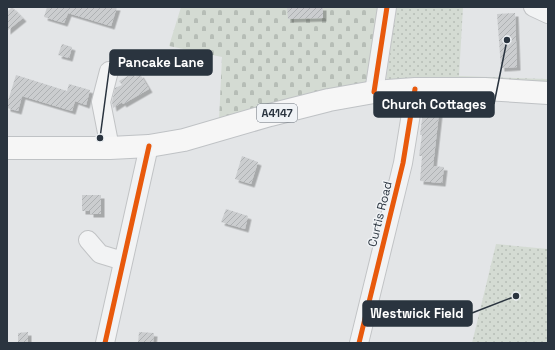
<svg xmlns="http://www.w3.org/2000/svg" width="555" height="350" font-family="'Space Grotesk',sans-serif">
<defs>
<pattern id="cemetery-stones" width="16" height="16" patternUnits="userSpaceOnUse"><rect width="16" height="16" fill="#d4dbd3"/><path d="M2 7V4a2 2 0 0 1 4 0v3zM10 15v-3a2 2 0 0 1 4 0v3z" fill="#b6bdb6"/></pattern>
<pattern id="park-dots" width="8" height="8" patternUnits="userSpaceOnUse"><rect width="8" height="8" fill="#d4dbd3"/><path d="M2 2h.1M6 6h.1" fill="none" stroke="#b6bdb6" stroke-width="1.8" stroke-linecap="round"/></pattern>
<pattern id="building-hatch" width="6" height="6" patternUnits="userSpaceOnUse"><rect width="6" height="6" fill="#cbcdcf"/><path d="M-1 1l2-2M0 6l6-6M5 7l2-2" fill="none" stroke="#aeb1b3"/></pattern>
<filter id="shadow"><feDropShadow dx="3.5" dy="3.5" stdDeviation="0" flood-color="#0004"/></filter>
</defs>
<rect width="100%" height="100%" fill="#e3e5e7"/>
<path fill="url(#cemetery-stones)" d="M181 7H384L372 86 219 120 222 57 169 46Z"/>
<path fill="url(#park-dots)" d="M396 7H463L459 76 547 79 548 61V84L386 81Z
M496 244 548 249V343H472Z"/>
<path fill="url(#building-hatch)" filter="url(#shadow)" d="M12 7 23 18 7 31V12Z
M47 7H117L111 26 68 13 64 23 44 17Z
M287 7H323V18L288 19Z
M515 13 517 67 501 68 497 14Z
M62 44 72 47 69 58 58 55Z
M133 73 135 77 140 74 149 89 123 104 122 102 113 108 112 102 115 88 122 85 119 81Z
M16 75 67 91 69 84 90 90 86 105 75 101 72 111 22 96 18 111 7 108V104Z
M423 111 439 113 433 166 444 167 442 183 420 181 422 156H419L422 135H420Z
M242 156 258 162 251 184 235 179Z
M82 195H101V214H90V211H82Z
M226 209 248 216 245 229 221 222Z
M28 332V343H18V333Z
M139 332 154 333 153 343H138Z"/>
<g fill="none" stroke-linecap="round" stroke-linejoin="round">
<defs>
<path id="minor" d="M533 7 548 14
M109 71 101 102 110 148
M374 92 387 7
M88 240 100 254 123 261
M105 343 149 146
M359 343 403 163 415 89"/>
<path id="major" d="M7 148H110L149 146 184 140 270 115 329 100 374 92 415 89H485L548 93"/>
</defs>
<use href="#minor" stroke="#c1c3c5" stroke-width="20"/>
<use href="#major" stroke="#bfc2c5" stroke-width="24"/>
<use href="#minor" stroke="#f2f3f4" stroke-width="18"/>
<use href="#major" stroke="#f6f6f6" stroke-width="22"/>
<defs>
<path id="cycleway" d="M374 92 387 7
M105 343 149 146
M359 343 403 163 415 89"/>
</defs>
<use href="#cycleway" stroke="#f0f3f6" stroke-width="8"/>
<use href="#cycleway" stroke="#e8590c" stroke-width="5"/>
</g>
<g text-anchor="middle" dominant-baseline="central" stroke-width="3" stroke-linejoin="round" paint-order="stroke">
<rect fill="#f0f3f6" stroke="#656d76" stroke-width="1" x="257" y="104" width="40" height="18" rx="3"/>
<g font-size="11" font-weight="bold" fill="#2a343f">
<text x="277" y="113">A4147</text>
</g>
<g font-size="12" fill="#2a343f" stroke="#f0f3f6">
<text transform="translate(380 214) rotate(-76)">Curtis Road</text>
</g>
</g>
<path fill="none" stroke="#2a343f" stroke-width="1.5" d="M100 138L110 63M507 40L494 104M516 296L472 313"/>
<g fill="#2a343f" stroke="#f0f3f6" stroke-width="1.5">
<circle cx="100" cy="138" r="4"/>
<circle cx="507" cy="40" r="4"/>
<circle cx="516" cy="296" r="4"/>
</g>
<g fill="#2a343f" stroke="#2a343f" stroke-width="1.5">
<rect x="110" y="50" width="102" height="25" rx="4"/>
<rect x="374" y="92" width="120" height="25" rx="4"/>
<rect x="363" y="301" width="109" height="25" rx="4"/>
</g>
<g font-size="13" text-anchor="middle" font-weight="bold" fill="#fff">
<text x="161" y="67">Pancake Lane</text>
<text x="434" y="109">Church Cottages</text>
<text x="417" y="318">Westwick Field</text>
</g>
<rect width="555" height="350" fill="none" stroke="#2a343f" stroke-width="16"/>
</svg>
